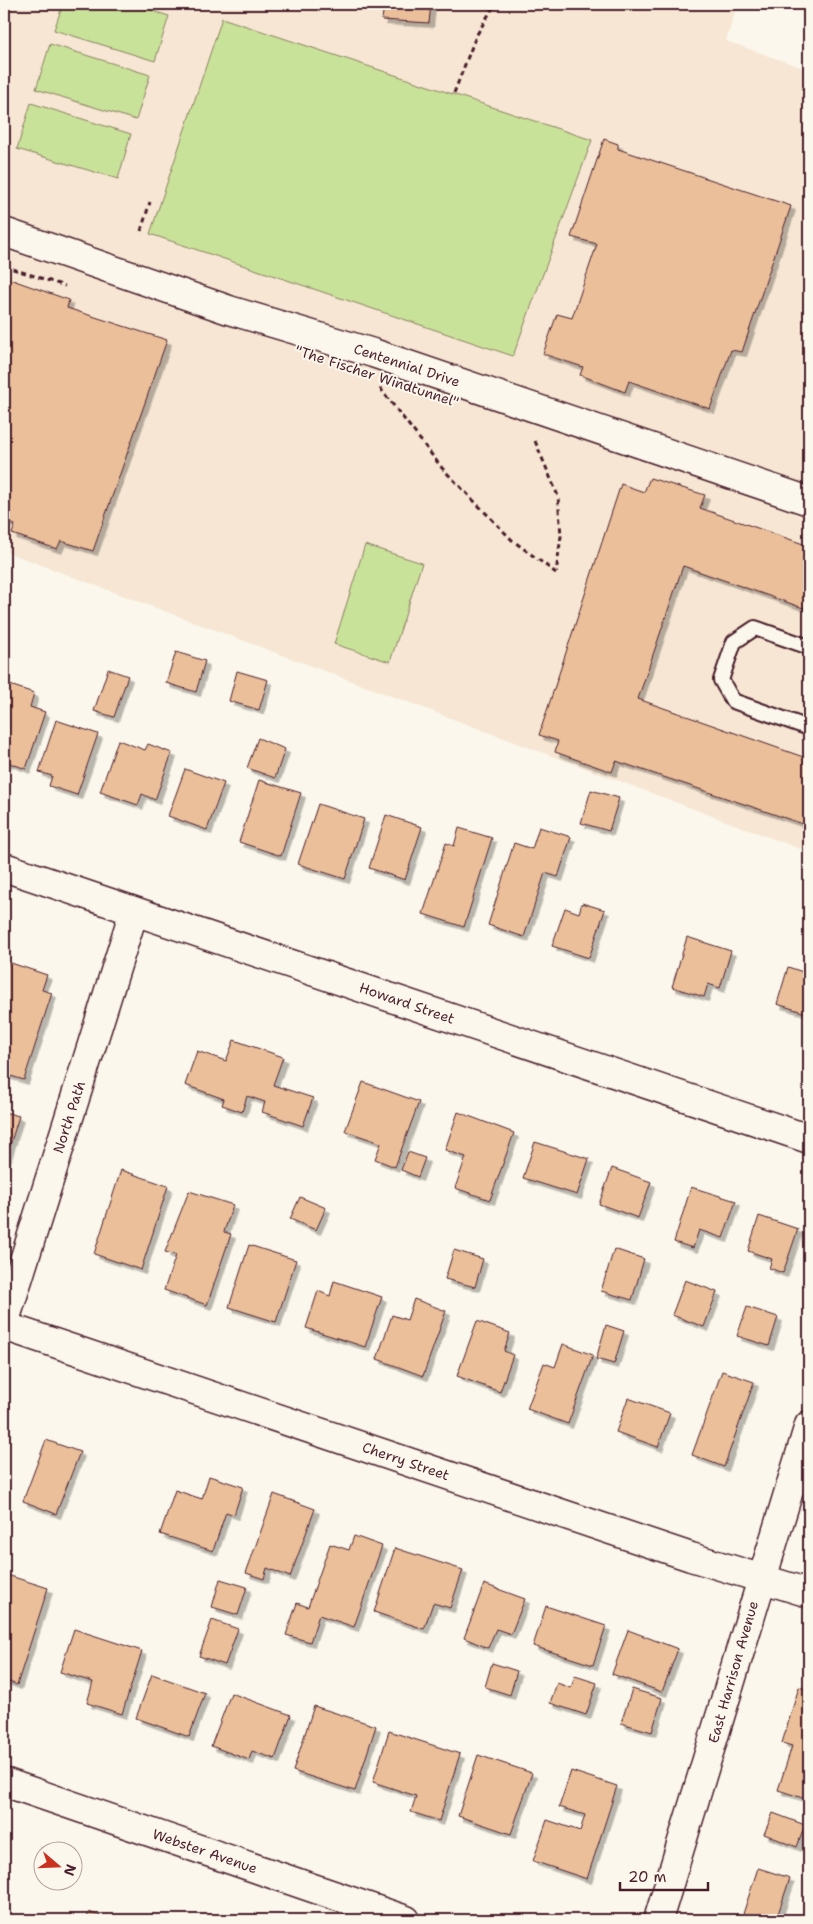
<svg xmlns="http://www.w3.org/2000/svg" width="813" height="1924" font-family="'Shantell Sans',sans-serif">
<defs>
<filter id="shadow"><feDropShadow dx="4.5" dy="4.5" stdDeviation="0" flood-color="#0004"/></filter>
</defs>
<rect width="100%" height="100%" fill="#fbf7ec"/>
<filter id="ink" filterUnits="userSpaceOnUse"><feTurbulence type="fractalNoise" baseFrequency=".02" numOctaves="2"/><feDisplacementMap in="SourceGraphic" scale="10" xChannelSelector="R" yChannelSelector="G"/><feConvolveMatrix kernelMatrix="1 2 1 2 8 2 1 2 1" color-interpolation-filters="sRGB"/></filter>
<g filter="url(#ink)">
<path fill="#f6e6d3" d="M4 4H737L726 41 809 70V852L4 551Z"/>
<path fill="#c9e299" stroke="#8a8062" d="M63 4H130L169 16 155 61 54 30Z
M222 18 592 140 513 356 150 234Z
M50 44 150 75 136 120 36 89Z
M31 103 131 134 118 179 17 149Z
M365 545 422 563 390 662 334 644Z"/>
<path fill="#eabf9a" stroke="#4a1f2b" filter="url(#shadow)" d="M384 4H431L429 23 382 20Z
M604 139 618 144V149L791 206 742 352 731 350 710 409 629 381 625 392 580 375 583 367 543 354 557 314 572 318 597 244 571 237Z
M4 277 69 300 67 308 167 340 93 551 61 541 57 549 12 534 15 525 4 521Z
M650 478 705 495 700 508 809 546V610L683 566 638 699 809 759V826L616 761 612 772 555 752 558 741 539 735 621 484 644 492Z
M176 652 205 661 196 692 166 683Z
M108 669 128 676 114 717 94 711Z
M237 671 268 680 259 710 229 701Z
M4 683 34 693 30 707 45 712 26 769 4 761Z
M56 720 98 734 77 795 49 786 52 776 39 772Z
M258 738 285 749 275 778 247 768Z
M118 740 145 750 148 744 172 753 155 800 142 794 138 805 100 792Z
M185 769 224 783 207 830 168 816Z
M259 780 301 793 281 856 239 842Z
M591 790 619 798 609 831 581 823Z
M318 804 364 819 345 879 298 864Z
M386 815 422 827 405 880 369 868Z
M539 827 571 837 558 877 545 873 524 937 488 925 514 843 532 849Z
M459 828 492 838 464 927 423 914 446 843 454 846Z
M582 903 605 910 589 958 552 946 565 908 579 913Z
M687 937 731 951 720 988 708 984 704 997 672 987Z
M8 962 47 975 42 990 52 993 24 1080 4 1074V975Z
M788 967 809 974V1014L777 1004Z
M234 1040 283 1057 273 1085 313 1098 303 1126 262 1112 265 1102 247 1096 242 1112 222 1105 224 1099 185 1085 197 1051 226 1061Z
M363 1082 419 1102 395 1167 375 1159 381 1143 345 1131Z
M4 1112 19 1116 4 1165Z
M458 1112 514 1133 490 1200 455 1188 466 1157 445 1150Z
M535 1142 589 1159 577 1195 523 1178Z
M408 1152 425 1158 418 1177 401 1170Z
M612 1168 651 1182 638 1218 599 1204Z
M121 1170 168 1186 141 1270 94 1254Z
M691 1187 736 1201 723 1238 699 1230 693 1248 674 1242Z
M189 1191 233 1205 224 1232 231 1234 207 1305 164 1290 176 1255 165 1252Z
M300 1197 326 1208 316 1230 290 1219Z
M759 1216 798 1229 783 1273 769 1268 772 1259 748 1251Z
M249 1245 296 1260 276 1322 229 1307Z
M614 1249 644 1259 632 1300 601 1291Z
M454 1250 483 1259 475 1287 445 1279Z
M685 1280 717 1292 704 1327 672 1315Z
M334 1281 382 1297 365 1347 306 1328 318 1291 330 1296Z
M414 1299 446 1311 423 1376 377 1359 392 1315 407 1320Z
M747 1307 778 1317 769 1346 737 1336Z
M477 1321 510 1333 504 1351 513 1355 500 1392 457 1376Z
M606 1325 624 1331 614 1364 596 1359Z
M563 1344 593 1355 568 1424 527 1409 544 1363 555 1367Z
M722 1371 754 1382 724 1467 692 1455Z
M628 1398 670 1413 658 1447 616 1432Z
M46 1440 80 1452 56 1514 23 1501Z
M209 1476 243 1487 234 1515 226 1512 213 1551 160 1534 175 1490 202 1499Z
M274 1494 315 1509 290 1577 267 1568 264 1579 246 1573Z
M354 1536 382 1546 354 1627 319 1615 310 1642 286 1635 297 1603 308 1607 330 1544 349 1550Z
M395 1548 463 1570 450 1608 433 1603 424 1629 374 1612Z
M4 1574 48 1588 17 1685 4 1680Z
M220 1579 247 1587 238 1615 212 1607Z
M484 1584 525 1599 511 1634 496 1629 488 1648 464 1638Z
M546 1606 606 1626 593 1665 533 1646Z
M212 1620 238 1629 225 1665 199 1656Z
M74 1629 142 1651 122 1714 87 1703 93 1682 60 1672Z
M628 1630 678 1649 662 1692 612 1674Z
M492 1663 517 1671 510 1695 485 1687Z
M152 1674 205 1693 189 1737 136 1718Z
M575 1676 597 1683 586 1715 550 1703 557 1683 571 1688Z
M799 1687 809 1690V1788L806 1799 778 1790 792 1746 782 1743Z
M632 1689 662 1698 652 1732 621 1723Z
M231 1693 291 1715 275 1759 252 1751 249 1760 211 1746Z
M314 1706 376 1726 355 1791 293 1771Z
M389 1731 460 1754 439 1821 411 1812 416 1796 373 1782Z
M478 1755 532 1773 511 1834 458 1816Z
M571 1771 617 1786 587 1879 533 1861 547 1820 580 1831 585 1815 559 1807Z
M773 1813 805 1825 797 1847 764 1834Z
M758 1868 790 1878 776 1920H741Z
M89 1912 110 1920H86Z"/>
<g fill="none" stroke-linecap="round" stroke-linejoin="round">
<defs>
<path id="service" d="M809 647 755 628 734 642 721 680 733 701 809 728"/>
<path id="minor" d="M4 232 229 310 373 353 809 501
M4 867 809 1139
M4 1324 134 911
M4 1326 691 1557 809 1593
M4 1782 406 1920
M658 1920 809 1425"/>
</defs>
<use href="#service" stroke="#4a1f2b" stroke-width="18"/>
<use href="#minor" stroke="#4a1f2b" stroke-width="31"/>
<path stroke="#4a1f2b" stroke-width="3" stroke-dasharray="5 4" stroke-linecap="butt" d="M454 93 476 36 495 4
M141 231 150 202
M4 266 65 286
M380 388 442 468 512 540 556 573
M535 441 558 496 561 536 556 573"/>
<use href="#service" stroke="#fbf7ec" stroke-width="14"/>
<use href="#minor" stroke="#fbf7ec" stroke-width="28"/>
</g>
</g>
<g text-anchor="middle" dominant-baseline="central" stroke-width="4" stroke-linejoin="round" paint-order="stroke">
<g font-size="14" fill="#4a1f2b" stroke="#fbf7ec">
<text transform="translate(407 365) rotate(18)">Centennial Drive</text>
<text transform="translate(377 376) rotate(18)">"The Fischer Windtunnel"</text>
<text transform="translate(407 1003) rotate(19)">Howard Street</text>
<text transform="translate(69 1117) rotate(-72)">North Path</text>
<text transform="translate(406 1461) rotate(19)">Cherry Street</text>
<text transform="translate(733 1672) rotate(-74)">East Harrison Avenue</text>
<text transform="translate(205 1851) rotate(19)">Webster Avenue</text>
</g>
</g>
<rect width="813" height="1924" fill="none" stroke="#fbf7ec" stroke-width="20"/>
<rect x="10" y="10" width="793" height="1904" fill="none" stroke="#4a1f2b" stroke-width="2" filter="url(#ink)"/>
<g transform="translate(58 1866) rotate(109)"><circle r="24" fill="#fbf7ec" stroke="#b4a19f"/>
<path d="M0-4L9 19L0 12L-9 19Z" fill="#c8321e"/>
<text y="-8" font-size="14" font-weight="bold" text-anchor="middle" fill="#4a1f2b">N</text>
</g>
<path d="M620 1882v8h88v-8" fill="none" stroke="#4a1f2b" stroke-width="2.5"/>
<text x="628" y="1882" font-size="15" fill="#4a1f2b" stroke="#fbf7ec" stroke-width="4" paint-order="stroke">20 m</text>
</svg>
